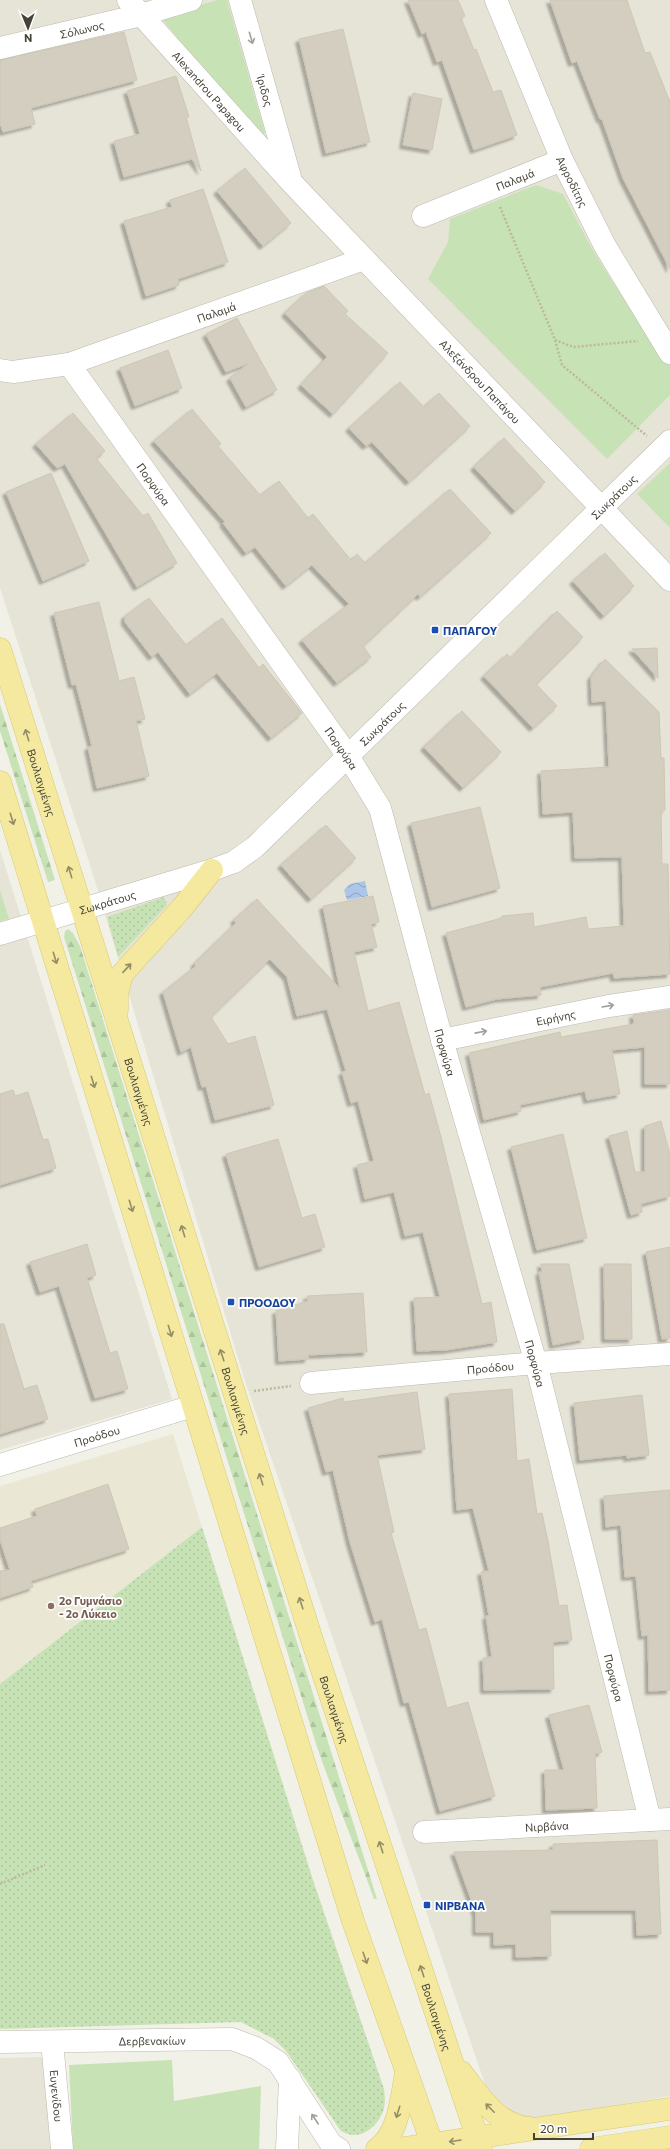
<svg xmlns="http://www.w3.org/2000/svg" width="670" height="2149" font-family="Commissioner,sans-serif">
<defs>
<pattern id="grass-dots" width="8" height="8" patternUnits="userSpaceOnUse"><rect width="8" height="8" fill="#c7e3b5"/><path d="M2 2h.1M6 6h.1" fill="none" stroke="#acc49c" stroke-width="1.8" stroke-linecap="round"/></pattern>
<pattern id="forest-firs" width="22" height="20" patternUnits="userSpaceOnUse"><rect width="22" height="20" fill="#c7e3b5"/><path d="M5 1l3.5 6h-7zM16 11l3.5 6h-7z" fill="#acc49c"/></pattern>
<pattern id="water-waves" width="16" height="10" patternUnits="userSpaceOnUse"><rect width="16" height="10" fill="#abc6e9"/><path d="M0 5q4-4 8 0t8 0" fill="none" stroke="#8da2be"/></pattern>
<filter id="shadow"><feDropShadow dx="-3.5" dy="3.5" stdDeviation="1" flood-color="#0004"/></filter>
</defs>
<rect width="100%" height="100%" fill="#f2f1e8"/>
<path fill="#e6e3d7" d="M0 0H670V2096L538 2119 510 2114 487 2090 244 1378 91 868 0 588Z
M0 850 172 1399 0 1450Z
M46 2057 56 2149H0V2058Z"/>
<path fill="#eae7d4" d="M173 1434 202 1527 0 1684V1486Z"/>
<path fill="url(#grass-dots)" d="M164 897 167 905 118 957 107 917Z
M202 1527 313 1880 384 2089C385 2097 386 2106 382 2114 374 2131 357 2141 341 2131L286 2051 274 2039 241 2022 0 2029V1684Z"/>
<path fill="url(#forest-firs)" d="M0 704 55 880 48 882 0 731Z
M68 929 73 933 80 946 377 1899H374C356 1848 335 1799 317 1747L64 937 65 931Z"/>
<path fill="#c7e3b5" d="M218 0H227L265 133 257 138 160 16Z
M536 185 563 194 592 249 621 295 670 363V395L607 459 428 279 448 242 450 219Z
M670 463V528L637 494Z
M0 890 9 919 0 921Z
M172 2060 174 2101 261 2086 259 2149H73L69 2065Z"/>
<path fill="url(#water-waves)" d="M365 881 368 896 347 900 344 890 350 884Z"/>
<path fill="#d3cebf" stroke="#cdc7b3" filter="url(#shadow)" d="M408 0H458L465 16 461 18 474 50 476 49 493 92 501 90 517 135 474 150 442 60 437 62 426 32 422 34Z
M550 0H627L645 53 650 52 670 102V269L623 178 602 119H600L577 61 572 63Z
M343 29 370 142 326 153 299 39Z
M124 32 137 80 31 108 35 124 3 132 0 123V60Z
M176 76 189 117H186L201 171 192 159 124 177 114 141 140 134 127 91Z
M413 93 442 99 432 150 403 145Z
M245 168 291 223 263 246 217 191Z
M203 189 228 262 178 279 179 285 146 296 124 221 172 207 170 200Z
M324 286 348 311 345 314 388 353 333 414 301 385 327 357 285 313 306 293Z
M237 318 277 390 246 407 230 378 249 363 226 372 206 334Z
M168 350 182 388 135 406 120 368Z
M400 382 424 407 439 393 470 426 409 482 372 442 366 446 349 428Z
M192 409 221 444 218 446 260 495 279 481 308 518 313 514 351 560 357 554 365 563 450 489 491 533 420 597 418 594 363 646 371 657 337 683 302 640 349 604 312 565 286 586 255 547 246 553 223 523 225 522 154 441Z
M73 413 105 451 96 458 143 516 148 513 177 563 137 587 65 464 57 468 36 444Z
M504 438 545 482 515 511 474 467Z
M51 473 89 561 43 581 6 492Z
M605 553 634 586 604 616 573 581Z
M149 598 186 645 222 618 259 668 263 664 302 713 271 738 217 673 190 694 158 652 152 657 125 622V616Z
M99 602 119 681 134 677 145 719 136 721 149 776 97 788 88 747 92 746 76 684 72 685 54 613Z
M557 611 583 637 536 684 557 706 533 728 484 676 507 654 511 658Z
M657 648 658 678 632 649Z
M605 659 659 712 661 758H664L665 810 661 811 662 864H668L670 974 614 978 613 973 540 987 541 995 497 999 466 1007 446 933 502 918V916L533 913 534 927 586 917 588 929 624 926 622 857 575 858 573 812 543 814 541 771 609 767 606 701 592 702 591 677Z
M462 711 501 752 463 788 424 747Z
M480 807 500 888 432 907 411 823Z
M326 825 356 858 311 899 281 865Z
M373 896 379 922 371 924 377 947 354 952 368 1011 399 1002 425 1095 429 1093 441 1137 482 1304 491 1302 497 1342 446 1350 417 1351 414 1298 440 1297 423 1232 405 1236 394 1192 365 1199 357 1165 374 1161 358 1101 351 1103 342 1072 346 1071 327 1009 297 1016 287 977 270 959 211 1017 228 1044 255 1036 274 1105 215 1120 206 1086 202 1087 191 1047 181 1052 163 992 196 966 194 964 236 923 234 920 257 899 340 989 323 906Z
M670 1010V1084H645V1047L612 1050 620 1094 587 1100 585 1091 520 1105 521 1111 484 1120 469 1053 560 1032 561 1037 634 1024 633 1015Z
M13 1090 15 1096 28 1092 43 1140 48 1139 56 1168 0 1185V1094Z
M661 1121 670 1154V1196L641 1204 642 1212 631 1215 609 1136 627 1131 635 1172H645V1126Z
M563 1134 587 1238 537 1250 511 1147Z
M278 1139 302 1218 315 1214 325 1247 259 1267 226 1154Z
M87 1244 96 1275 87 1278 110 1353 117 1351 128 1389 95 1398 59 1286 40 1292 30 1262Z
M670 1247V1338L662 1339 646 1252Z
M541 1264H569L584 1339 553 1345 539 1272H542Z
M604 1264H631L632 1339H605Z
M363 1293 367 1352 308 1355V1359L279 1361 276 1311 308 1301 307 1296Z
M0 1324H4L24 1389 37 1385 48 1419 0 1434Z
M512 1389 517 1461 529 1459 537 1514 542 1513 548 1541 559 1606 567 1605 572 1640 553 1642 554 1689 484 1690 483 1658 492 1657 486 1616H489L481 1572 489 1571 473 1508 457 1510 449 1394Z
M417 1392 425 1449 377 1455 394 1532 391 1533 419 1630 426 1628 447 1708 468 1702 495 1796 440 1811 409 1702 404 1703 382 1619 375 1622 350 1542 333 1470 326 1472 308 1408 343 1398 344 1402Z
M642 1395 649 1455 627 1458V1455L580 1460 574 1403Z
M108 1484 129 1549 31 1581 33 1587 0 1598V1571L10 1570 0 1539V1528L37 1516 35 1509Z
M670 1490V1690L649 1691 648 1635 642 1636 636 1576 625 1577 621 1525 606 1527 604 1496Z
M589 1705 602 1752 595 1754 597 1808 546 1810 545 1770H564L549 1715Z
M657 1840 661 1934 637 1935 636 1910H550L551 1956 516 1957V1944L494 1945V1932H476V1913L454 1852 553 1850V1844Z"/>
<g fill="none" stroke-linecap="round" stroke-linejoin="round">
<defs>
<g id="minor">
<path id="s1" d="M128 0 291 182 670 580"/>
<path id="s2" d="M240 0 290 177"/>
<path id="s3" d="M496 0 562 160 605 246 670 353"/>
<path id="s4" d="M0 48 141 15 191 0"/>
<path id="s5" d="M423 216 562 160"/>
<path id="s6" d="M69 364 348 756 380 808 442 1040 536 1363 650 1820"/>
<path id="s7" d="M0 370 13 372 69 364 364 259"/>
<path id="s8" d="M0 934 212 870 234 862 255 847 670 441"/>
<path id="s9" d="M442 1040 609 1006 670 997"/>
<path id="s10" d="M311 1383 536 1363 670 1354"/>
<path id="s11" d="M0 1465 193 1406"/>
<path id="s12" d="M424 1832 670 1819"/>
<path id="s13" d="M0 2042 232 2039 256 2048 278 2062 331 2144 339 2149"/>
<path id="s14" d="M52 2042 62 2149"/>
<path d="M287 2149 290 2079"/>
</g>
<g id="major">
<path id="s15" d="M0 649 312 1640 481 2149"/>
<path d="M0 782 353 1921 434 2149"/>
<path d="M117 1010V994L122 974 182 908 212 870"/>
<path d="M461 2072C481 2097 495 2124 529 2128"/>
<path d="M377 2149C399 2134 401 2098 406 2074"/>
<path d="M399 2149 670 2109"/>
<path d="M591 2149 670 2137"/>
</g>
</defs>
<use href="#minor" stroke="#bdbaac" stroke-width="23"/>
<use href="#major" stroke="#d8c971" stroke-width="23"/>
<path stroke="#bdb79e" stroke-width="2.5" stroke-dasharray="2 2" stroke-linecap="butt" d="M500 207 555 340 562 365 647 436
M555 340 573 347 638 341
M254 1391 291 1386
M0 1884 45 1865"/>
<use href="#minor" stroke="#fff" stroke-width="22"/>
<use href="#major" stroke="#f4e99f" stroke-width="22"/>
</g>
<defs><path id="oneway-shaft" d="M-6 0H5M1.5-3L5.5 0L1.5 3" fill="none" stroke-width="1.6" stroke-linecap="round" stroke-linejoin="round"/></defs>
<g stroke="#a2a09c">
<use href="#oneway-shaft" transform="translate(251 38) rotate(74)"/>
<use href="#oneway-shaft" transform="translate(608 1006) rotate(-10)"/>
<use href="#oneway-shaft" transform="translate(481 1032) rotate(-11)"/>
<use href="#oneway-shaft" transform="translate(315 2119) rotate(-123)"/>
</g>
<g stroke="#948d66">
<use href="#oneway-shaft" transform="translate(27 735) rotate(-107)"/>
<use href="#oneway-shaft" transform="translate(12 819) rotate(73)"/>
<use href="#oneway-shaft" transform="translate(70 872) rotate(-107)"/>
<use href="#oneway-shaft" transform="translate(55 958) rotate(73)"/>
<use href="#oneway-shaft" transform="translate(127 968) rotate(-47)"/>
<use href="#oneway-shaft" transform="translate(93 1082) rotate(73)"/>
<use href="#oneway-shaft" transform="translate(131 1206) rotate(73)"/>
<use href="#oneway-shaft" transform="translate(183 1231) rotate(-107)"/>
<use href="#oneway-shaft" transform="translate(170 1331) rotate(73)"/>
<use href="#oneway-shaft" transform="translate(222 1355) rotate(-108)"/>
<use href="#oneway-shaft" transform="translate(261 1479) rotate(-108)"/>
<use href="#oneway-shaft" transform="translate(301 1603) rotate(-108)"/>
<use href="#oneway-shaft" transform="translate(381 1847) rotate(-108)"/>
<use href="#oneway-shaft" transform="translate(365 1958) rotate(71)"/>
<use href="#oneway-shaft" transform="translate(422 1971) rotate(-108)"/>
<use href="#oneway-shaft" transform="translate(490 2108) rotate(-135)"/>
<use href="#oneway-shaft" transform="translate(398 2112) rotate(107)"/>
<use href="#oneway-shaft" transform="translate(455 2141) rotate(171)"/>
</g>
<g fill="#1a4fb4" stroke="#fff" stroke-width="1.5">
<rect x="431" y="626" width="8" height="8" rx="2"/>
<rect x="227" y="1298" width="8" height="8" rx="2"/>
<rect x="423" y="1901" width="8" height="8" rx="2"/>
</g>
<circle fill="#8d6e63" stroke="#fff" stroke-width="1.5" cx="51" cy="1606" r="4"/>
<g text-anchor="middle" dominant-baseline="central" stroke-width="3.5" stroke-linejoin="round" paint-order="stroke">
<g font-size="11" fill="#454238" stroke="#fff">
<text stroke="none"><textPath href="#s4" startOffset="84">Σόλωνος</textPath></text>
<text stroke="none"><textPath href="#s1" startOffset="122">Alexandrou Papagou</textPath></text>
<text stroke="none"><textPath href="#s2" startOffset="94">Ίριδος</textPath></text>
<text stroke="none"><textPath href="#s5" startOffset="99">Παλαμά</textPath></text>
<text stroke="none"><textPath href="#s3" startOffset="197">Αφροδίτης</textPath></text>
<text stroke="none"><textPath href="#s7" startOffset="226">Παλαμά</textPath></text>
<text stroke="none"><textPath href="#s1" startOffset="519">Αλεξάνδρου Παπάγου</textPath></text>
<text stroke="none"><textPath href="#s6" startOffset="147">Πορφύρα</textPath></text>
<text stroke="none"><textPath href="#s8" startOffset="772">Σωκράτους</textPath></text>
<text stroke="none"><textPath href="#s8" startOffset="448">Σωκράτους</textPath></text>
<text stroke="none"><textPath href="#s6" startOffset="471">Πορφύρα</textPath></text>
<text stroke="none"><textPath href="#s15" startOffset="140">Βουλιαγμένης</textPath></text>
<text stroke="none"><textPath href="#s8" startOffset="112">Σωκράτους</textPath></text>
<text stroke="none"><textPath href="#s9" startOffset="116">Ειρήνης</textPath></text>
<text stroke="none"><textPath href="#s6" startOffset="795">Πορφύρα</textPath></text>
<text stroke="none"><textPath href="#s15" startOffset="464">Βουλιαγμένης</textPath></text>
<text stroke="none"><textPath href="#s6" startOffset="1119">Πορφύρα</textPath></text>
<text stroke="none"><textPath href="#s10" startOffset="180">Προόδου</textPath></text>
<text stroke="none"><textPath href="#s15" startOffset="788">Βουλιαγμένης</textPath></text>
<text stroke="none"><textPath href="#s11" startOffset="101">Προόδου</textPath></text>
<text stroke="none"><textPath href="#s6" startOffset="1443">Πορφύρα</textPath></text>
<text stroke="none"><textPath href="#s15" startOffset="1112">Βουλιαγμένης</textPath></text>
<text stroke="none"><textPath href="#s12" startOffset="123">Νιρβάνα</textPath></text>
<text stroke="none"><textPath href="#s15" startOffset="1436">Βουλιαγμένης</textPath></text>
<text stroke="none"><textPath href="#s13" startOffset="152">Δερβενακίων</textPath></text>
<text stroke="none"><textPath href="#s14" startOffset="54">Ευγενίδου</textPath></text>
</g>
<g font-size="11" font-weight="bold" fill="#164399" stroke="#fff" text-anchor="start">
<text x="443" y="630">ΠΑΠΑΓΟΥ</text>
<text x="239" y="1302">ΠΡΟΟΔΟΥ</text>
<text x="435" y="1905">ΝΙΡΒΑΝΑ</text>
</g>
<g font-size="11" font-weight="bold" fill="#785e54" stroke="#fff" text-anchor="start">
<text x="59" y="1600">2ο Γυμνάσιο<tspan x="59" dy="13">- 2ο Λύκειο</tspan></text>
</g>
</g>
<g transform="translate(28 28) rotate(179)" stroke="#ffffff" stroke-width="3" paint-order="stroke">
<path d="M0-3L7 15L0 10L-7 15Z" fill="#454238"/>
<text y="-6" font-size="11" font-weight="bold" text-anchor="middle" fill="#454238">N</text>
</g>
<path d="M534 2133v6h59v-6" fill="none" stroke="#454238" stroke-width="2"/>
<text x="540" y="2133" font-size="12" fill="#454238" stroke="#ffffff" stroke-width="3" paint-order="stroke">20 m</text>
</svg>
